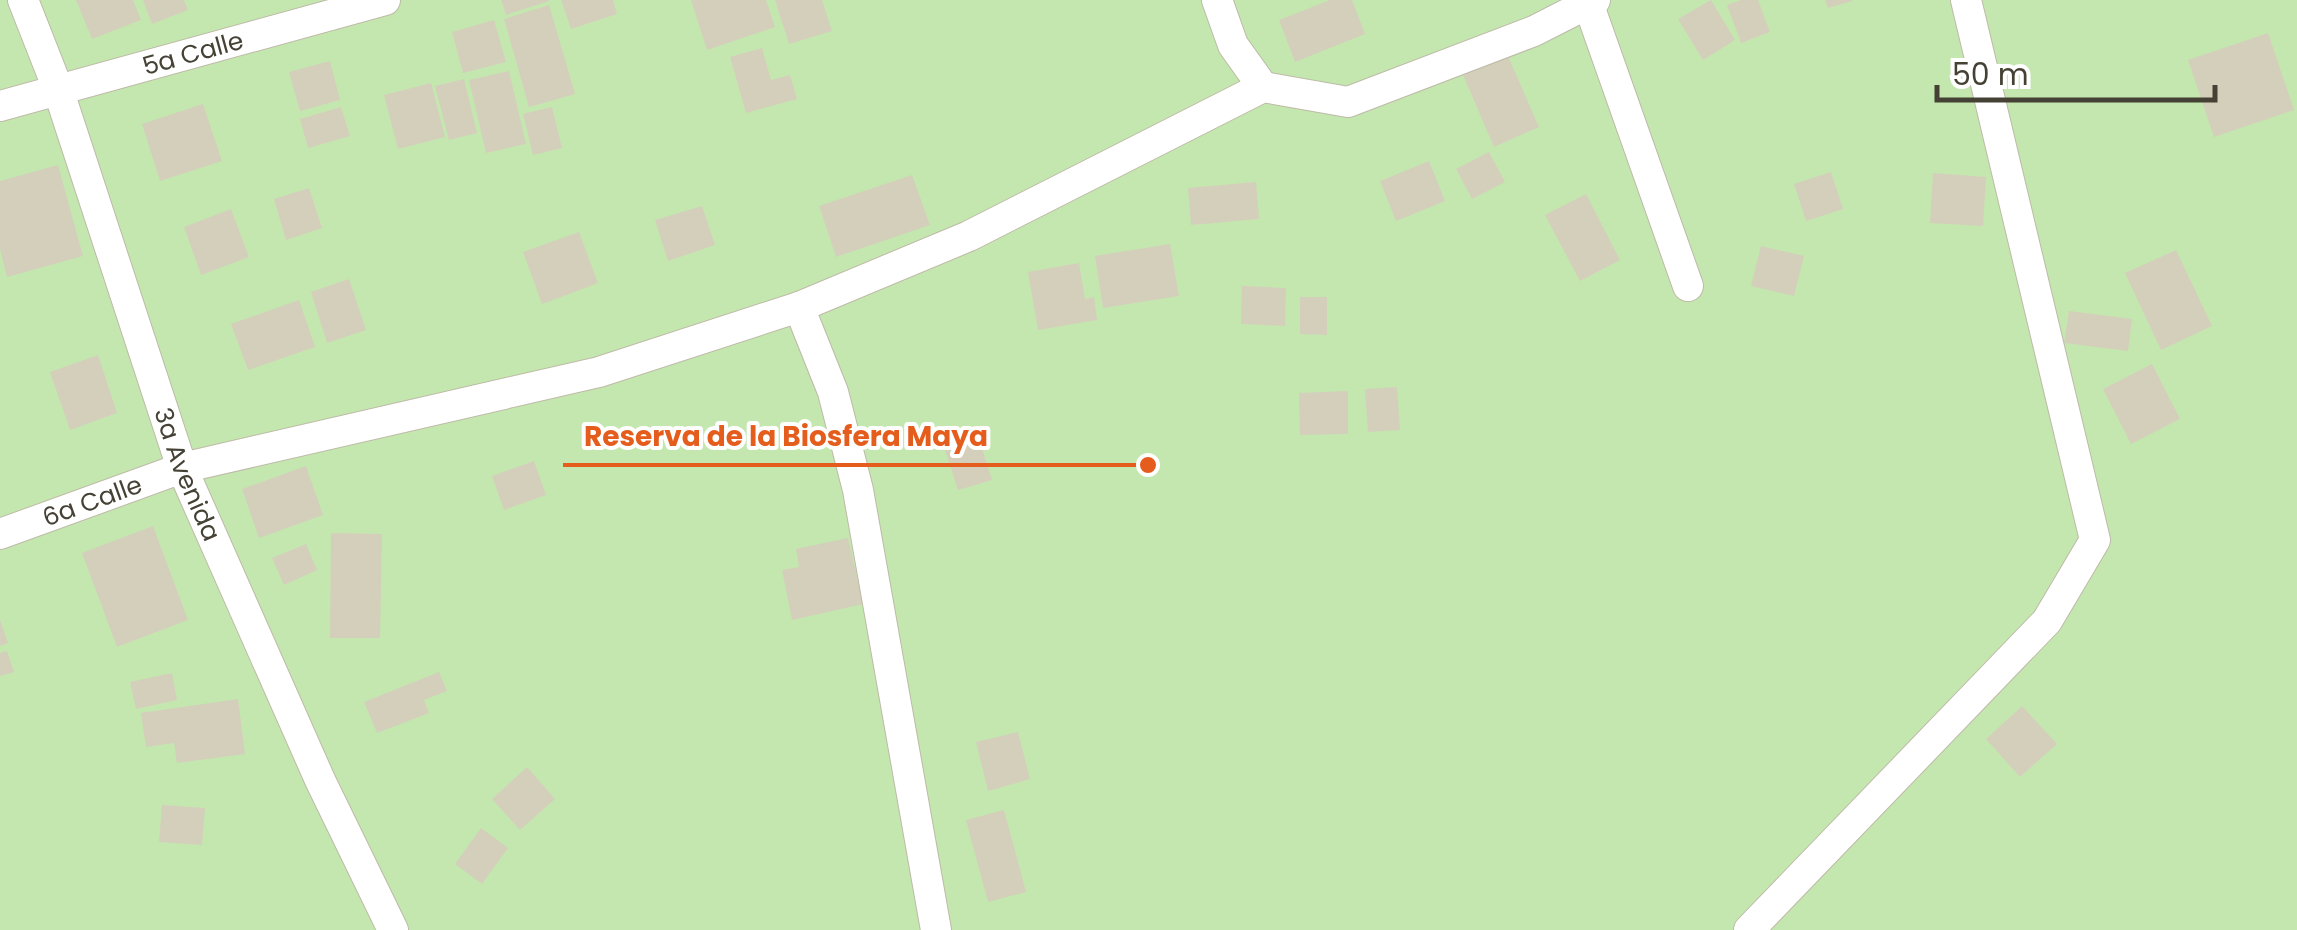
<svg xmlns="http://www.w3.org/2000/svg" width="2297" height="930" font-family="Poppins,sans-serif">
<rect width="100%" height="100%" fill="#f3f1e6"/>
<path fill="#c4e7af" d="M0 0H2297V930H0Z"/>
<path fill="#d4cfbb" d="M76 0H133L141 20 92 39Z
M143 0H184L188 10 152 24Z
M501 0H549V1L506 15Z
M561 0H613L617 14 571 29Z
M691 0H766L775 27 707 50Z
M775 0H822L832 31 789 44Z
M1330 0H1352L1365 34 1295 62 1279 20Z
M1711 0 1735 40 1703 60 1678 19Z
M1741 0H1758L1770 32 1741 43 1727 5Z
M1825 0H1852V1L1828 8Z
M549 5 575 94 529 107 504 19Z
M494 20 506 62 463 73 452 32Z
M2268 33 2294 110 2214 137 2188 60Z
M762 48 771 80 790 75 797 99 746 113 730 57Z
M1508 56 1539 127 1494 147 1463 75Z
M330 61 340 100 300 111 289 72Z
M509 71 526 144 486 153 469 80Z
M464 79 477 133 449 140 435 86Z
M431 83 445 137 398 149 384 95Z
M203 104 222 161 160 181 142 124Z
M341 107 350 136 308 148 300 119Z
M552 107 562 148 533 155 523 114Z
M1489 152 1505 182 1472 199 1456 169Z
M1429 161 1445 201 1396 221 1380 181Z
M58 165 83 256 7 277 0 249V181Z
M1831 172 1843 209 1806 221 1794 184Z
M1933 173 1986 177 1983 226 1930 223Z
M912 175 930 225 836 257 819 206Z
M1256 182 1259 219 1191 225 1188 188Z
M309 188 322 228 286 240 274 199Z
M1586 194 1620 260 1580 281 1545 215Z
M702 206 715 245 668 261 655 220Z
M231 209 249 257 201 275 184 227Z
M579 232 598 283 542 304 523 252Z
M1170 244 1179 296 1103 308 1095 256Z
M1761 246 1804 256 1794 296 1751 286Z
M2176 250 2212 326 2161 350 2125 273Z
M1079 263 1085 299 1094 297 1097 320 1038 330 1028 272Z
M349 279 366 330 327 343 311 292Z
M1242 286 1286 288 1285 326 1241 324Z
M1300 297H1327V335L1300 334Z
M299 300 315 347 248 370 231 324Z
M2069 311 2132 319 2128 351 2064 343Z
M98 355 117 413 70 430 50 372Z
M2152 364 2180 419 2131 444 2103 389Z
M1397 387 1400 430 1368 432 1365 389Z
M1348 391V434L1300 435 1299 393Z
M979 439 992 480 958 490 945 450Z
M534 461 546 495 504 510 492 476Z
M306 466 323 515 259 538 242 489Z
M153 526 188 620 117 647 82 553Z
M331 533 382 534 380 638H330Z
M848 538 863 604 792 620 782 570 799 567 796 549Z
M306 544 317 570 284 585 272 558Z
M0 620 8 643 0 646Z
M7 651 14 672 0 676V653Z
M439 672 447 691 424 700 429 713 377 733 364 702Z
M172 673 177 700 136 709 130 682Z
M238 699 245 754 177 763 174 743 146 747 141 713Z
M2022 706 2057 744 2020 777 1986 739Z
M1018 732 1030 779 988 791 976 742Z
M527 767 555 799 520 830 492 799Z
M162 805 205 808 202 845 159 842Z
M1004 810 1026 892 988 902 966 820Z
M481 828 508 848 482 884 455 864Z"/>
<g fill="none" stroke-linecap="round" stroke-linejoin="round">
<defs>
<g id="minor">
<path id="s1" d="M23 0 58 89 182 468 320 780 393 930"/>
<path d="M1217 0 1233 45 1263 87"/>
<path d="M1587 0 1688 286"/>
<path id="s2" d="M0 106 385 0"/>
<path d="M799 307 833 392 858 490 936 930"/>
<path id="s3" d="M0 534 182 468 599 372 799 307 969 236 1263 87 1348 102 1534 31 1595 0"/>
<path d="M1749 930 2047 621 2095 540 1966 0"/>
</g>
</defs>
<use href="#minor" stroke="#bebaa8" stroke-width="32"/>
<use href="#minor" stroke="#fff" stroke-width="30"/>
</g>
<g text-anchor="middle" dominant-baseline="central" stroke-width="8" stroke-linejoin="round" paint-order="stroke">
<g font-size="25" fill="#454235" stroke="#fff">
<text stroke="none"><textPath href="#s2" startOffset="200">5a Calle</textPath></text>
<text stroke="none"><textPath href="#s1" startOffset="502">3a Avenida</textPath></text>
<text stroke="none"><textPath href="#s3" startOffset="98">6a Calle</textPath></text>
</g>
</g>
<path fill="none" stroke="#e55d1c" stroke-width="4" d="M1148 465L1008 465H563"/>
<circle fill="#e55d1c" stroke="#fff" stroke-width="4" cx="1148" cy="465" r="10"/>
<g font-size="28" text-anchor="middle" font-weight="bold" fill="#e55d1c" stroke="#fff" stroke-width="8" stroke-linejoin="round" paint-order="stroke">
<text x="786" y="446">Reserva de la Biosfera Maya</text>
</g>
<path d="M1937 85v15h278v-15" fill="none" stroke="#454235" stroke-width="5"/>
<text x="1952" y="85" font-size="30" fill="#454235" stroke="#ffffff" stroke-width="8" paint-order="stroke">50 m</text>
</svg>
